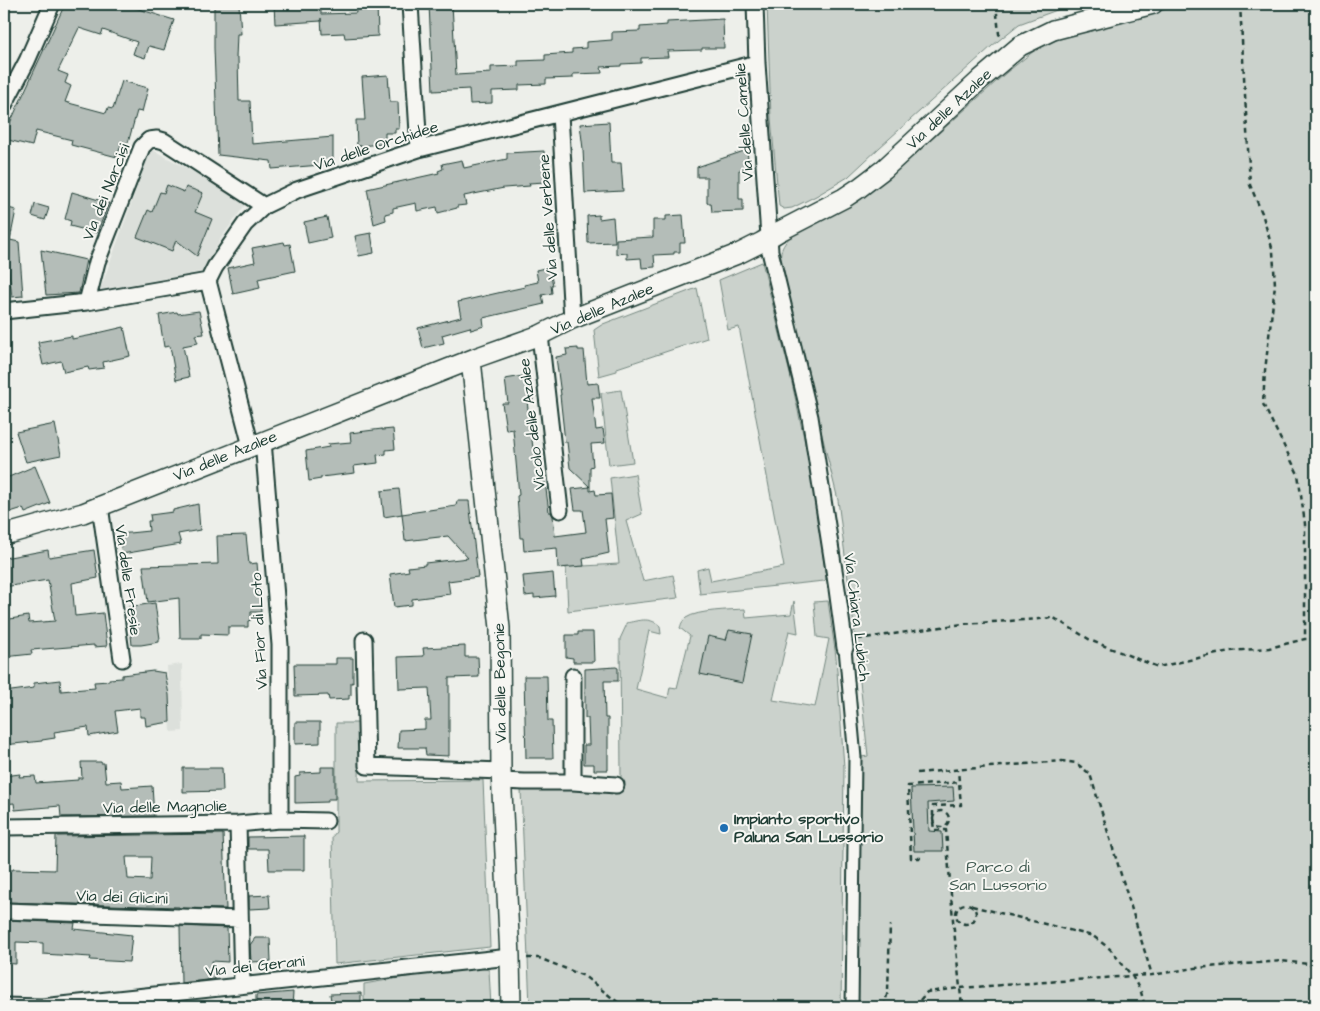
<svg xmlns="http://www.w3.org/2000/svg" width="1320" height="1011" font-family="'Architects Daughter',sans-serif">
<rect width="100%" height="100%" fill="#edefea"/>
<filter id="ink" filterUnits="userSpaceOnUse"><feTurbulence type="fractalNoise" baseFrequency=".02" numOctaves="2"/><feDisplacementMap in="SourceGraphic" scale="10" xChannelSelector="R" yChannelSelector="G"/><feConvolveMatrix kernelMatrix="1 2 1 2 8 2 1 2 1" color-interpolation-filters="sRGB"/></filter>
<g filter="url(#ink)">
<path fill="#dce0db" d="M151 149 248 201 222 237 202 272 100 290Z
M182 664 183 731 171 732 167 666Z"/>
<path fill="#cbd2cc" stroke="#758880" d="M767 4H1079L1065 7 1019 24 992 46 879 148 848 177 816 196 792 208 784 209 779 206 771 118Z
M1182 4H1316V1007H852L855 758 868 756 855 635 838 500 782 273C779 254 779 248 793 234L859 201 901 167 1007 72 1039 47 1073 33 1132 20Z
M762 262 790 374 804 438 816 502 826 579 824 581 700 594 697 570 708 567 711 581 784 567 739 327 728 330 719 280Z
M697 288 707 338 617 368V371L599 376 594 330 603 324Z
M621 390 633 462 609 465 601 393Z
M635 474 642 514 626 521 643 581 673 575 678 598 568 611 566 567 619 564 610 478Z
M794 601 798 633 789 631 773 700 815 707 829 639 817 637 814 602 828 601 836 657 844 767 841 1007H530L521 789 570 787 619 794 621 776 620 639 626 626V623C638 621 649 616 660 626L661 634 649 631 636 689 668 698 670 687 677 688 690 636 680 628C681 625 682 621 686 618 698 610 730 610 745 609L746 618 791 614Z
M336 723H360L359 781 483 780 490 947 335 964 332 837 336 832Z
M470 966 489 970 491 1007H364V984Z"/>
<path fill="#b4bdb8" stroke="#1f3d34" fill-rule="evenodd" d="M65 4H130L129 6 174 20 164 50 149 46 145 58 133 54 137 42 103 30 101 35 79 28 58 71 68 75 65 83 71 86 65 102 106 113 108 108 113 109 122 81 148 88 142 112 137 111 128 143 122 142 117 157 71 145 72 140 36 131 32 146 4 139V136Z
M214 4H239L241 34H237L236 58H238L239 101H250L252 144 333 137V164L272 169 271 161 218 155 214 48Z
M274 4H316L321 5V14L356 13 355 4H377L378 36 345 38 344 33 322 34 321 18V21L275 24Z
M429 4H452L456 75 491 73V67L518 66V61L545 60V55L572 53V49L586 48V42L612 40V32L640 31V27L667 25V22L723 19 724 48H702V50L667 51 668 57 641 58V63L621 64V66L601 67 602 73 573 74V78L546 79V84L519 85V90L492 91V103L470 104 469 89 433 91Z
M388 75 390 102H398L399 129H395V133H385V144L357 146 356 120H365L362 77Z
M609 122 611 163H621L623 191 585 193 583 149 580 124Z
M747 150 749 169 739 170V199H743V211L712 212 711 203H707V177H697V167Z
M544 151 545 182 529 183 530 186 504 188 464 196 466 205 457 206V208L438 213 437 207 417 211 416 203 393 208V212L385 214 386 220 374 224 367 189 439 173 438 171 443 169 442 164 462 160 464 168 507 159V153Z
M167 185 184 192 186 187 203 193 195 212 212 219 197 256 176 240 172 251 137 237 148 210 152 212 160 192 164 193Z
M72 192 109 203 97 233 70 226 71 221 65 219Z
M35 204 49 208 45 220 32 216Z
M4 207 16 210 10 240 19 242 23 296 12 297 8 264 4 263Z
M599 215V219L613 217 615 242 588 243 587 216Z
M683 215 685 243H680V252H674V254L654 255 655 267 642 268 641 258 627 259V253L616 254V239L653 237V220H666V216Z
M327 217 331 238 308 243 304 222Z
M371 233 374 253 359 256 355 236Z
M284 242 285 245 290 244 295 271 258 279 260 288 233 294 228 268 255 262 252 248Z
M41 250 86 260 79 293 46 295Z
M549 267 553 285H551L552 293 542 295 544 304 483 318 484 326 471 330 470 327 442 335 444 343 423 348 418 328 461 317 458 302 511 290 525 287 524 285 538 282 536 270Z
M199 311 204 334 195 335 198 343 183 346 189 377 176 380 170 346 164 347 159 315 177 312 178 314Z
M124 327 130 356 103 362 104 368 89 370 88 367 64 372 61 361 43 365 38 342 72 336V339L98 334V333Z
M578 348V350H584L587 384 598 383 600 398H592L596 430 603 429 605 443 591 444 593 466 590 467V491L595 490 596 495 611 494 613 518 605 519 609 553 583 559 584 566 558 568 557 548 524 551 523 538H520L517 496 519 495 513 429 506 430 502 403H508L505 379 529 375 533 400 527 401 533 448H536L540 483 545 482 549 512H551L553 516 555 536 586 532 583 510H575L572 489 590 487 570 468 567 442H565L560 395H561L556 357 567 355 566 349Z
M55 424 61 455 26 462 16 432Z
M382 429V430L393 429 395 449 386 450V454L377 455 378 463 354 466 355 473 321 477V479L309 481 306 451 329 447 328 444 351 442 350 433Z
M35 466 50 503 25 513 23 508 4 514V479Z
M399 489 402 514 384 517 381 491Z
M457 501H469L478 577 448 581 450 594 412 599V605L394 607 390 574 409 571 408 567 425 565V563L468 558 448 536 405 541 402 514 456 506Z
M198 504 200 530 178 534 181 544 122 554 119 534 149 531 148 521H151L150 515 173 512V510Z
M246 535 249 564 257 563 261 612H251V620L248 621V627H228V635L201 634V638H180L179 598 148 602 143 566 218 564 217 536Z
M48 550 49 557 94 550 98 578 72 583 75 616 103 613 107 646 94 647V645L31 650 32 654 4 657V620L28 616 29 623 55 621 48 580 4 587V558Z
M553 573 555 596 534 598V595L525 596 523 576Z
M155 603 160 639H159V642L141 645H132L128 607Z
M729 630 752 634 742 683 700 674 708 636 726 640Z
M578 632H593L594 662H573V658L566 657V635H578Z
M465 646V657H478L479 677 449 678V756L426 755 425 748H398L399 730 425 729V720H431L429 688 399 689 398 657 424 656 423 648Z
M336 658H353V683L351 682V695H349V699L329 700 328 695 295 696 294 664H336Z
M616 667 618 668V681H604L605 718H608V770H594V764H584V745H589L588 718H585V669Z
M153 671 165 673 169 695 170 722 146 726 145 717H140V708L115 711 118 731 89 736 88 727 54 732 55 738 42 740V741L4 745V692L34 688V683L60 680 61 691 95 688 94 682 109 681V679L122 678V675Z
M524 676H547L548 721H552L553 758H526Z
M295 722H320V743L295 744Z
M81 762H101V763H104L106 782 121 781 122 788 152 786 154 816 61 817 60 806 15 810 14 803 4 804V776L20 774 19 777 35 776 36 783 78 780V778H82Z
M321 767H335V799H328V802L295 803V777L300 776V773L321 772Z
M183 768H222L223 791 183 792Z
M953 787 954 801 928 803 929 831 942 832 943 851H914L911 788Z
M223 834 226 909 179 908V907L4 902V870H13V869L55 870 56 836ZM126 857H151L150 880 128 879Z
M304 836V870H269L268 849H248V837Z
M269 895 270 908 249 909V896Z
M4 920 75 923 74 929 132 935 129 962 90 960 91 957 43 954V943L16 942V964L4 963Z
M180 926 227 928 228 962 212 961 214 979 181 983Z
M255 938H270L271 961 251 962 250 945Z
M293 992 292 1007H256V995Z
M361 993V1007H332L330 994Z"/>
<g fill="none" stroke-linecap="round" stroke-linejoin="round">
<defs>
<path id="pedestrian" d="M845 648 855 758 852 1007"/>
<path id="minor" d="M410 4 419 149
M755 4 757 63 770 251 810 417 837 589 845 648
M4 105 27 61 52 4
M560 114 572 319
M87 302 97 262 142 147 149 140 157 139 164 141 264 206
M4 311 87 302 208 281
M540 335 560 510
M263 441 280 645V820
M251 446 208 281 215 267 245 224 264 206 297 190 419 149 757 63
M100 506 122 659
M364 640 367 766 501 771
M573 676V782
M501 781 524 782H573L616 785
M238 824 242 985
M4 827 238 824 280 820 326 821
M4 911 240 919
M4 1006 42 1007 510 957"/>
<path id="tertiary" d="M471 360 500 628 501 771 510 957 511 1007
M4 535 83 513 478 357 540 335 572 319 740 253 762 242 780 231 844 198 859 188 884 169 981 79 1020 46 1053 30 1153 4"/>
</defs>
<use href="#pedestrian" stroke="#1f3d34" stroke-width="15"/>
<use href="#minor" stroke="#1f3d34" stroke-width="19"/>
<use href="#tertiary" stroke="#1f3d34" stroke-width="22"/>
<path stroke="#1f3d34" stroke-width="2.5" stroke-dasharray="5 4" stroke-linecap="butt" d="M996 4 999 34 1002 38
M1240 4 1250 185 1262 213 1273 251 1275 285 1265 371 1263 404 1298 474 1305 524V639
M858 639 963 624 1054 618 1092 641 1158 667 1230 651 1269 648 1305 639H1316
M917 773 1062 761 1076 763 1090 774 1152 975
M933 819a8 8 0 1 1 16 0a8 8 0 1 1-16 0Z
M933 816V806L961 805 958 770
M933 822 934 830H946L953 920 962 1007
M921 858H911L908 786 960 782
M956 914a10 10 0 1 1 20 0a10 10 0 1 1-20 0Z
M972 906 1093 936 1110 949 1132 976 1152 975 1195 968 1282 961 1309 964 1316 970
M527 958H539L584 976 624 1007
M884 1007 888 991 890 925
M914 1007 927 992 960 988 1132 976 1141 992 1145 1007"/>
<use href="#pedestrian" stroke="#f6f6f2" stroke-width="11"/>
<use href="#minor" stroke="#f6f6f2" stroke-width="15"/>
<use href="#tertiary" stroke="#f6f6f2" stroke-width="19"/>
</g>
</g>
<circle fill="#1f6fb2" stroke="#f6f6f2" stroke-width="2" cx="724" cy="828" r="5"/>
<g text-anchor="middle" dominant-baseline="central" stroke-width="4" stroke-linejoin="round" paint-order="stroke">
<g font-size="16" fill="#1f3d34" stroke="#f6f6f2">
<text transform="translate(949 109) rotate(-43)">Via delle Azalee</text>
<text transform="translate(744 122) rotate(-94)">Via delle Camelie</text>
<text transform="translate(376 146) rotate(-18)">Via delle Orchidee</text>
<text transform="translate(106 192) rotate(-68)">Via dei Narcisi</text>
<text transform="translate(548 217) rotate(-94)">Via delle Verbene</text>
<text transform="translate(602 309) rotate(-23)">Via delle Azalee</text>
<text transform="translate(532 424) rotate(-97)">Vicolo delle Azalee</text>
<text transform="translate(225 456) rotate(-22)">Via delle Azalee</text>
<text transform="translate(128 580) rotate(82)">Via delle Fresie</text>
<text transform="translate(857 617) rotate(83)">Via Chiara Lubich</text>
<text transform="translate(259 631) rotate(-93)">Via Fior di Loto</text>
<text transform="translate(500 683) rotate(-91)">Via delle Begonie</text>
<text transform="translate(165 807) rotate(-1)">Via delle Magnolie</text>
<text transform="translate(122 897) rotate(2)">Via dei Glicini</text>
<text transform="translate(255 966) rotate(-6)">Via dei Gerani</text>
</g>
<g font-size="16" font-weight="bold" fill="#1f3d34" stroke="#f6f6f2" text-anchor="start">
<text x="734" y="819">Impianto sportivo<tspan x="734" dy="18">Paluna San Lussorio</tspan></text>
</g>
<g font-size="16" fill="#415b52" stroke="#f6f6f2">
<text x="998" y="867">Parco di<tspan x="998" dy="18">San Lussorio</tspan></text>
</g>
</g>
<rect width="1320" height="1011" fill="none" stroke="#f6f6f2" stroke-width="20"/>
<rect x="10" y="10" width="1300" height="991" fill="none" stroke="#1f3d34" stroke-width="2" filter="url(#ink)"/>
</svg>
